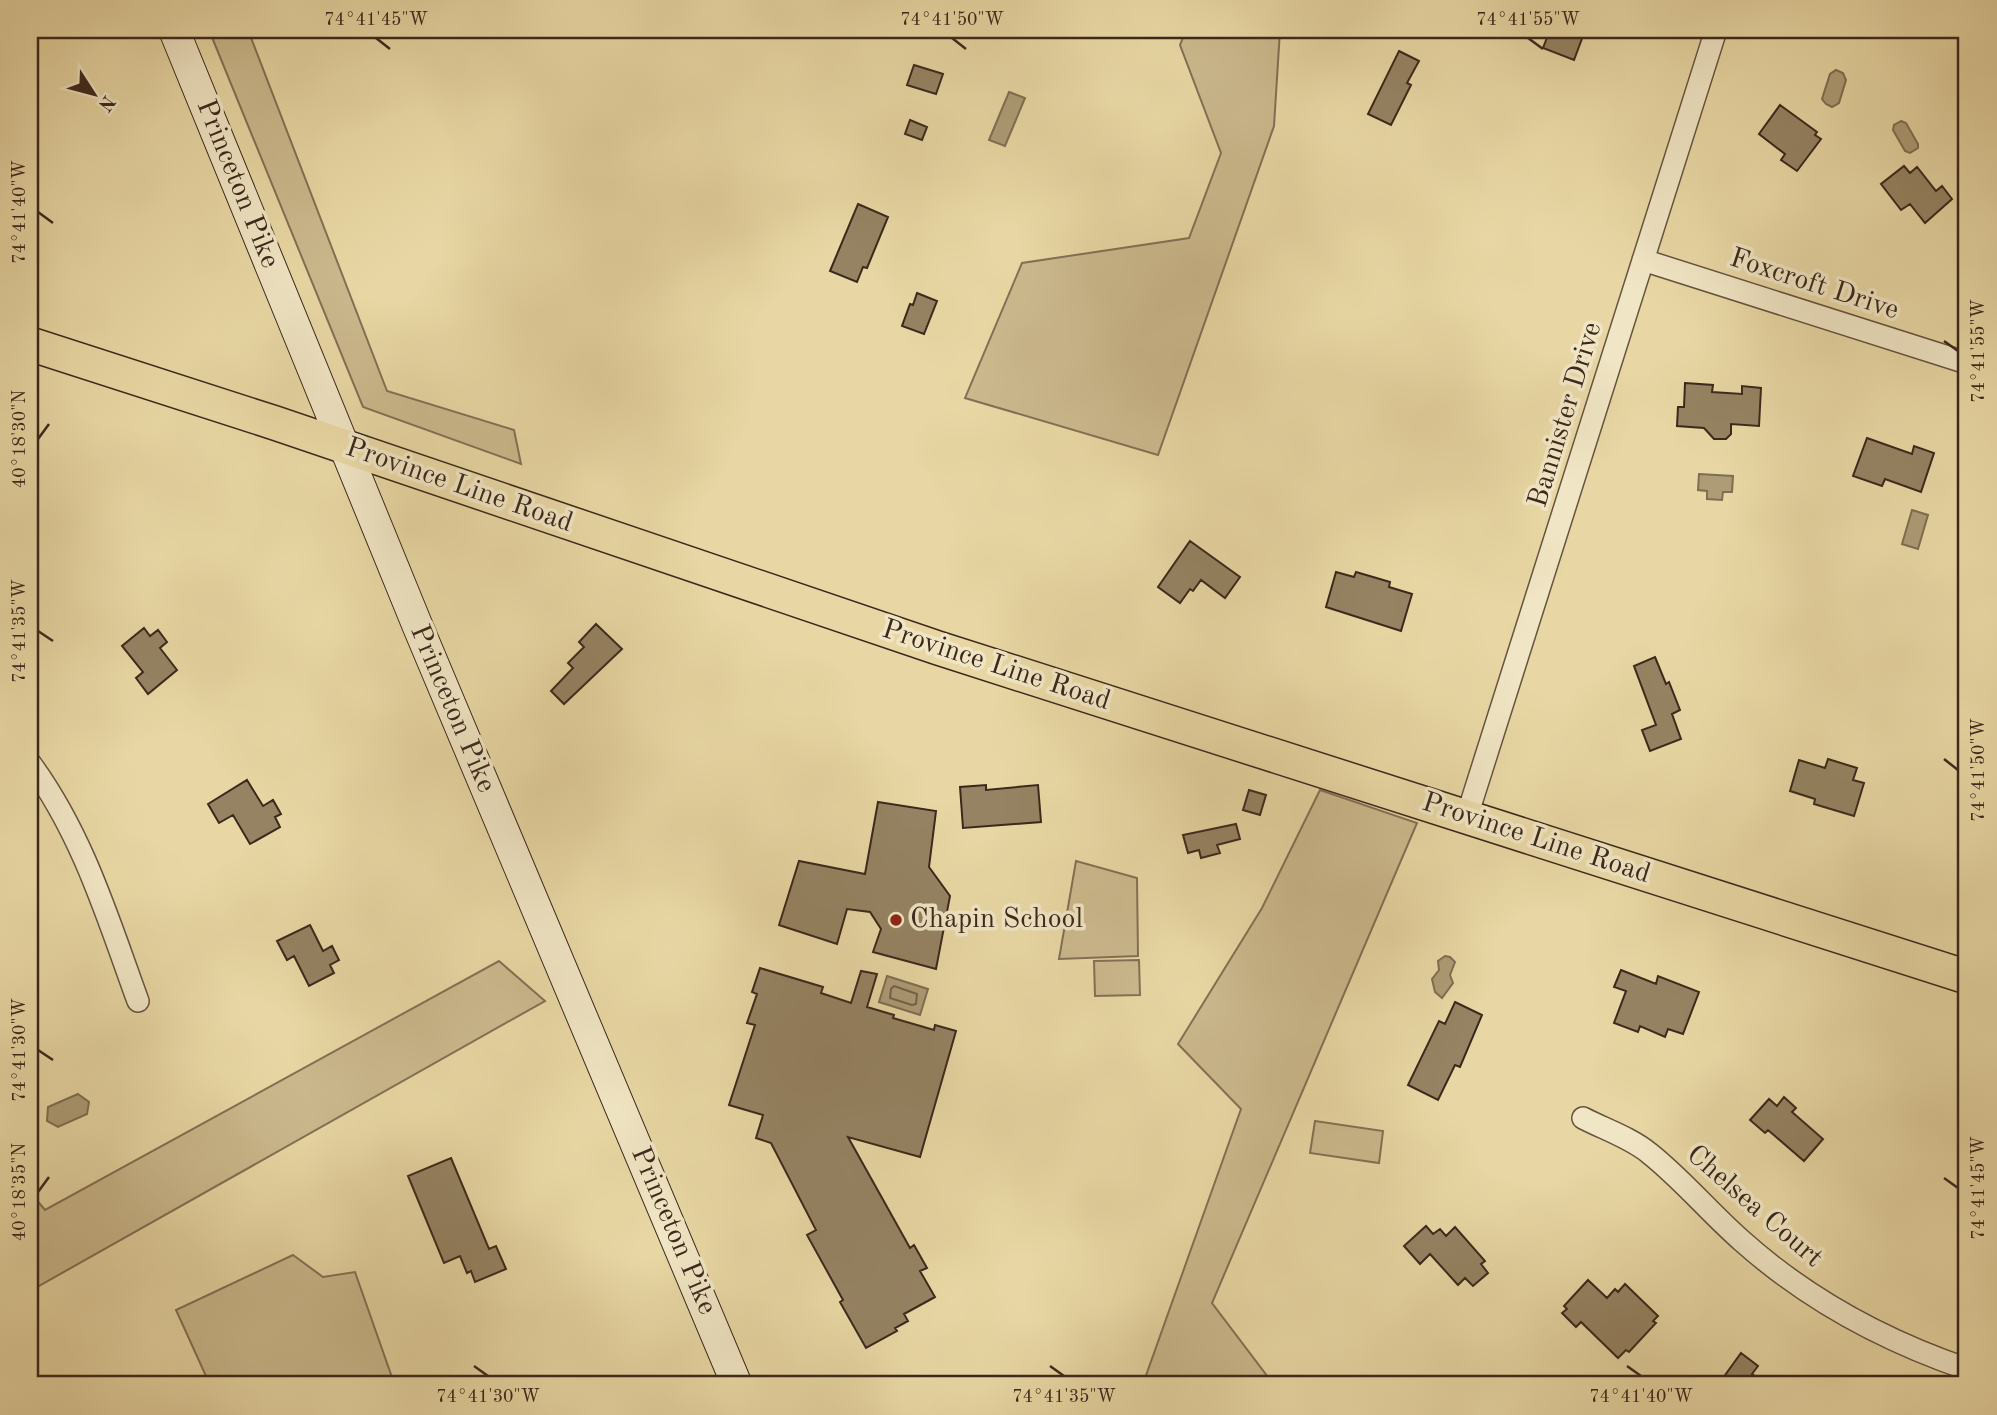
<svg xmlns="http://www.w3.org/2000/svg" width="1997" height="1415" font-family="'Old Standard TT',serif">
<rect width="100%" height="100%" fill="#e8d7a4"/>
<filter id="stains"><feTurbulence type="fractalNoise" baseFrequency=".00286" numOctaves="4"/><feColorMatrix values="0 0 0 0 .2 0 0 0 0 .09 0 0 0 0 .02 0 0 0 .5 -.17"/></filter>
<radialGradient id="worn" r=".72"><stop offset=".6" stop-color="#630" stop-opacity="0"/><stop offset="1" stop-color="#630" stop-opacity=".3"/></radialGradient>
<path fill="#cbb98d" stroke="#837055" stroke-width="2" d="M209 30H248L387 391 514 430 521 464 363 407Z
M1186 30H1280L1274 126 1158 455 965 398 1022 263 1189 238 1221 153 1180 45Z
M1320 790 1417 823 1212 1303 1274 1385H1138L1144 1381 1241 1109 1178 1044 1262 908Z
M1076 861 1137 878 1138 956 1059 959Z
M1139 960 1140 995 1095 996 1094 961Z
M499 961 545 1001 30 1291V1192L45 1210Z
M1315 1121 1383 1131 1379 1163 1310 1153Z
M293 1255 323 1277 355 1272 394 1383 390 1385H210L176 1310Z"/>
<path fill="#ad9c76" stroke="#7f6e52" stroke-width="2" d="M1836 70 1843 73 1846 80 1839 103 1832 107 1826 104 1822 99 1830 74Z
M1009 92 1025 98 1005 146 989 140Z
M1901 121 1906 123 1918 144V148L1910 153 1905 151 1893 130 1894 125Z
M1699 474 1733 476 1732 492H1723L1722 500 1707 499V491L1698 490Z
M1912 510 1928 515 1918 549 1902 544Z
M1445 956 1450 957 1455 962 1450 975 1453 983 1442 998 1435 992 1432 979 1439 970 1438 961Z
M887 976 928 989 920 1015 879 1002Z
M78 1094 89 1102 87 1114 58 1127 47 1121 48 1107Z"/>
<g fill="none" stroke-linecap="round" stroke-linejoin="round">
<path stroke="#74624a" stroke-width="2" d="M894 986 917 994 916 1004 912 1005 890 998 891 989Z"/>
</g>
<path fill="#958363" stroke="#3b281d" stroke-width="2" d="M1550 30H1580L1578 35 1583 36 1574 60 1543 48Z
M1399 51 1419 61 1407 83 1411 85 1391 125 1368 114Z
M914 65 943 74 936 94 907 85Z
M1780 105 1817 132 1815 135 1821 139 1797 171 1781 160 1785 154 1759 134Z
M910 120 927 127 922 140 905 134Z
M1904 166 1910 173 1917 167 1936 191 1942 186 1952 199 1925 223 1910 204 1901 210 1881 184Z
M858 204 888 217 867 268 863 267 857 282 830 271Z
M917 293 937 301 924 334 902 326 910 304 913 305Z
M1685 383 1713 385 1712 392 1742 394V386L1761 388 1759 426 1731 424V434L1726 439H1714L1704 428 1677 426 1678 407H1684Z
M1867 438 1912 454 1914 446 1934 453 1921 492 1885 479 1882 486 1853 476Z
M1190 541 1240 577 1225 598 1201 580 1193 591 1190 589 1180 603 1158 587Z
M1336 572 1354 577 1356 572 1390 582 1389 587 1412 594 1401 631 1326 607Z
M596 624 622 649 564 704 551 691 573 668 568 663 584 647 579 642Z
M144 628 150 636 158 630 167 642 160 648 177 670 148 694 136 678 143 672 122 646Z
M1655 657 1666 684 1669 682 1680 710 1672 714 1681 739 1650 751 1642 730 1656 725 1634 666Z
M1828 759 1857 768 1853 780 1864 783 1854 816 1814 804 1815 799 1790 791 1799 760 1825 768Z
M247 780 263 806 273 800 281 814 275 817 280 827 250 844 233 815 219 823 208 804Z
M986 785V790L1038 785 1041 822 963 828 960 787Z
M1249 790 1266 795 1260 815 1243 810Z
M878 802 936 811 929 867 950 896 936 969 873 952 881 929 870 912 847 909 837 944 779 925 799 861 865 874Z
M1236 824 1240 839 1217 845 1220 853 1201 858 1199 850 1188 853 1183 835Z
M310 925 323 951 332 946 339 960 330 965 334 973 309 986 294 956 287 960 277 941Z
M760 968 823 987 821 993 851 1003 861 971 877 974 867 1007 894 1015 893 1018 934 1030 935 1025 956 1031 920 1157 848 1137 910 1248 914 1245 927 1268 920 1271 935 1297 904 1314 908 1321 895 1328 897 1331 866 1348 840 1302 843 1300 807 1235 816 1230 771 1143 756 1138 763 1115 729 1105 755 1025 747 1023 757 994 752 992Z
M1621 970 1656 984 1658 976 1699 992 1683 1034 1668 1029 1665 1037 1640 1026 1638 1032 1614 1023 1626 991 1614 987Z
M1455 1002 1482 1015 1460 1067 1455 1065 1438 1100 1408 1085 1439 1021 1445 1024Z
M1784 1097 1796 1108 1792 1112 1823 1139 1804 1161 1768 1130 1765 1133 1750 1120 1769 1099 1777 1106Z
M451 1158 489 1249 496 1246 506 1269 475 1282 471 1271 467 1273 460 1256 444 1263 408 1176Z
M1426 1226 1433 1234 1440 1229 1446 1236 1455 1227 1485 1261 1481 1264 1488 1273 1473 1286 1465 1278 1458 1285 1430 1254 1420 1264 1404 1246Z
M1588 1280 1607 1298 1615 1289 1618 1292 1625 1284 1658 1316 1653 1321 1656 1323 1629 1352 1626 1350 1618 1358 1581 1322 1576 1327 1562 1313 1567 1309 1564 1306Z
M1741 1353 1758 1366 1752 1374 1768 1385H1718Z"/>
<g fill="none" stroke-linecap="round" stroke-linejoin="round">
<defs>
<path id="minor" d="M1643 260 1967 363
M30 763C83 835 108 919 138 1001
M1467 816 1716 30
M1583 1118C1604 1129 1631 1138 1649 1153 1682 1179 1710 1213 1742 1241 1807 1299 1885 1341 1967 1369"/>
<path id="secondary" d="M174 30 418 627 737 1385"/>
<path id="primary" d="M30 344 275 423 938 648 1967 977"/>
</defs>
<use href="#minor" stroke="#66543f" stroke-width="24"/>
<use href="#secondary" stroke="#3b281d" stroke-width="32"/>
<use href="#primary" stroke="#3b281d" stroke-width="36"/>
<use href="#minor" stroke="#f0e5c4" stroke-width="21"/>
<use href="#secondary" stroke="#f0e5c4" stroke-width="30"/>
<use href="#primary" stroke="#e8d7a4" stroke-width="33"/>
</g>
<path fill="none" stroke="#3b281d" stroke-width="2.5" d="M376 38 390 49M952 38 966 49M1528 38 1543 49M38 212 53 223M1944 341 1958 351M38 439 49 424M38 631 53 641M1944 759 1958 770M38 1050 53 1060M1944 1178 1958 1188M38 1192 49 1177M474 1366 488 1376M1050 1366 1064 1376M1627 1366 1641 1376"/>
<circle fill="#8f2418" stroke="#f0e5c4" stroke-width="2.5" cx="896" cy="920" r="7"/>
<g text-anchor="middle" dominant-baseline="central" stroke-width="7" stroke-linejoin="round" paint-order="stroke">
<g font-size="28" fill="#3b281d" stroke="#f0e5c4">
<text transform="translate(237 184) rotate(68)">Princeton Pike</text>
<text transform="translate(1814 285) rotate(18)">Foxcroft Drive</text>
<text transform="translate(1566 415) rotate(-73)">Bannister Drive</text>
<text transform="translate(459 486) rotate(19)">Province Line Road</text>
<text transform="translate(996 666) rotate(18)">Province Line Road</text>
<text transform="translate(452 709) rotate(67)">Princeton Pike</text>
<text transform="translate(1536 839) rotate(18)">Province Line Road</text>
<text transform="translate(1754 1207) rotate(41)">Chelsea Court</text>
<text transform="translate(673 1231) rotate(67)">Princeton Pike</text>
</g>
<g font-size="28" fill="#3b281d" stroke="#f0e5c4" text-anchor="start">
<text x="910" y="920">Chapin School</text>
</g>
</g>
<rect width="1997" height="1415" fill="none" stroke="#e8d7a4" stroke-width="77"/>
<g transform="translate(94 94) rotate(126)" stroke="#f0e5c4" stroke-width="5" paint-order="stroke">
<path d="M0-5L12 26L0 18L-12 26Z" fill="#3b281d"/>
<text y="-10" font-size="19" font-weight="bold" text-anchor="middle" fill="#3b281d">N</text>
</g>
<rect x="38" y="38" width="1920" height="1338" fill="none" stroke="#3b281d" stroke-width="2.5"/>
<g font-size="18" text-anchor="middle" fill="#3b281d">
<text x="376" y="25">74°41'45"W</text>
<text x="952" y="25">74°41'50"W</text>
<text x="1528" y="25">74°41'55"W</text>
<text transform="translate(19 212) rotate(-90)" y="6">74°41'40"W</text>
<text transform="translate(1978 351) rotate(-90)" y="6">74°41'55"W</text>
<text transform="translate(19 439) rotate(-90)" y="6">40°18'30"N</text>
<text transform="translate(19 631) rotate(-90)" y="6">74°41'35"W</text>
<text transform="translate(1978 770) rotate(-90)" y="6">74°41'50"W</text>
<text transform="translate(19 1050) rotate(-90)" y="6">74°41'30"W</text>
<text transform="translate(1978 1188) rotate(-90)" y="6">74°41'45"W</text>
<text transform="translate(19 1192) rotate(-90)" y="6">40°18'35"N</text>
<text x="488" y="1402">74°41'30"W</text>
<text x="1064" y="1402">74°41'35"W</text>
<text x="1641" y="1402">74°41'40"W</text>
</g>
<rect width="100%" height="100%" filter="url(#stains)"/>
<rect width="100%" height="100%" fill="url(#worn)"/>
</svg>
